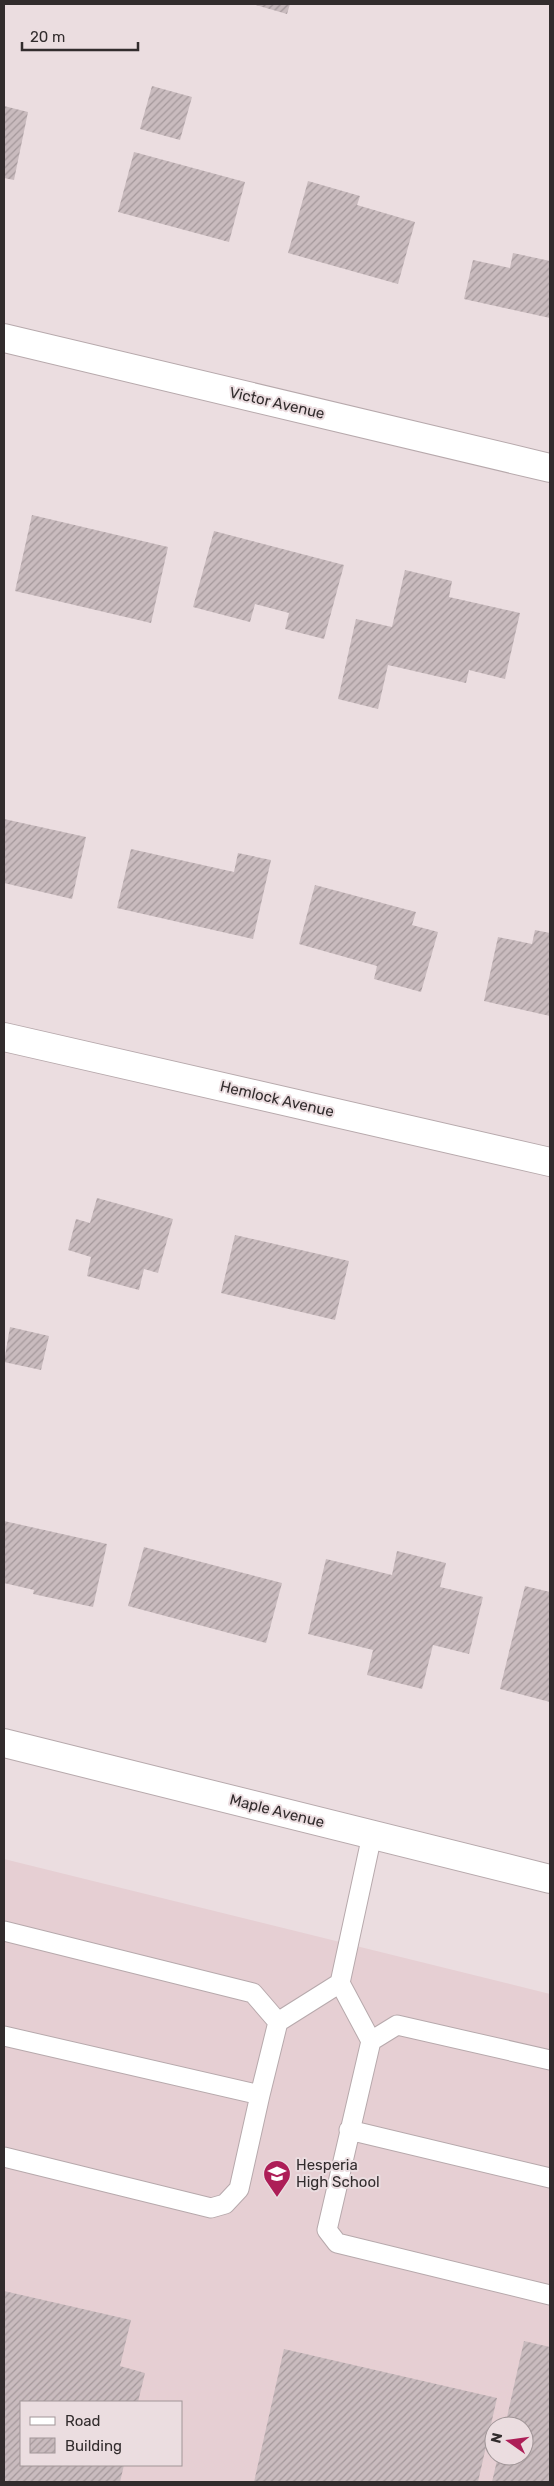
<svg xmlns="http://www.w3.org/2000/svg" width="554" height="2486" font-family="Rubik,sans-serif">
<defs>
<pattern id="building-hatch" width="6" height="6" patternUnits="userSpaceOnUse" patternTransform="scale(1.25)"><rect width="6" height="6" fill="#c9bbbe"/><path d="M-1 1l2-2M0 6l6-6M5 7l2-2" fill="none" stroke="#a4989b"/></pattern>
</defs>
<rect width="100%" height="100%" fill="#ebdde0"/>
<path fill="#e6cfd3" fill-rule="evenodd" d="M4 1859 550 1994V2482H4ZM21 2402H181V2465H21ZM494 2426H524V2456H494Z"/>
<path fill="url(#building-hatch)" d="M252 4H290L287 14Z
M152 86 192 97 180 140 140 129Z
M4 106 28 112 14 180 4 178Z
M134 152 245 182 229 242 118 212Z
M308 181 360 196 357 205 415 222 398 284 288 253Z
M513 253 550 261V318L464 299 473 260 510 268Z
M32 515 168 547 151 623 15 591Z
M214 531 344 565 324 639 285 629 289 613 255 604 250 622 193 607Z
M405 570 452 581 449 597 520 613 505 679 469 670 466 683 388 665 378 709 338 699 356 619 392 627Z
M4 819 86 837 72 899 4 883Z
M131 849 234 872 238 853 271 860 253 939 117 908Z
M315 885 416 912 412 925 438 932 421 992 374 979 377 966 299 944Z
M535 930 550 933V1016L484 1001 498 937 532 944Z
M97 1198 173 1219 158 1273 144 1269 139 1290 87 1276 91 1257 68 1250 76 1219 90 1223Z
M235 1235 349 1261 335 1320 221 1293Z
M10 1327 49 1336 41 1370 4 1362Z
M4 1521 107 1544 93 1607 33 1594 34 1590 4 1583Z
M144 1547 282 1583 266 1643 128 1606Z
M397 1551 446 1563 440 1587 483 1597 469 1654 433 1645 422 1689 367 1675 373 1650 308 1634 326 1559 392 1575Z
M525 1586 550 1592V1702L500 1689Z
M4 2291 131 2320 120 2366 145 2373 138 2402H21V2465H124L120 2482H4Z
M524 2341 550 2347V2482H492L498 2456H524V2426H505Z
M284 2349 497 2398 478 2482H254Z"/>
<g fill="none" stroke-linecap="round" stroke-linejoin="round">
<defs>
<path id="service" d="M372 1835 340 1983 371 2041 327 2230 337 2243 550 2295
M4 1931 253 1993 278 2022
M4 2036 260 2095 278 2022 340 1983
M371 2041 397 2025 550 2060
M349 2130 550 2178
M4 2157 211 2208 225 2204 239 2189 260 2095"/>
<path id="minor" d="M4 338 550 468
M4 1037 550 1162"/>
<path id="tertiary" d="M4 1743 550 1879"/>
</defs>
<use href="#service" stroke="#b7a9ac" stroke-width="21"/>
<use href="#minor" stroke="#b7a9ac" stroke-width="30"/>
<use href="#tertiary" stroke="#b7a9ac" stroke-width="30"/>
<use href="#service" stroke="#fff" stroke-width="19"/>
<use href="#minor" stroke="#fff" stroke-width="28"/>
<use href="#tertiary" stroke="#fff" stroke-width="28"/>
</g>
<defs>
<symbol id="school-pin" viewBox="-11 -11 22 30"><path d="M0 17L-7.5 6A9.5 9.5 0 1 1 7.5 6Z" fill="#ad1e57" stroke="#ebdde0"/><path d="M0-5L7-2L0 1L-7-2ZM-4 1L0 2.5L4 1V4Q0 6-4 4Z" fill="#fff"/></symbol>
</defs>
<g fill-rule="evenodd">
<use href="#school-pin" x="261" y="2158" width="32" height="43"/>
</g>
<g text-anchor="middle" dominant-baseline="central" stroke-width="4" stroke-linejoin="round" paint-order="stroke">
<g font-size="15" fill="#322c2d" stroke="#ebdde0">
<text transform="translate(277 403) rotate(13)">Victor Avenue</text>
<text transform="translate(277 1099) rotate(13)">Hemlock Avenue</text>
<text transform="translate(277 1811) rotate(14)">Maple Avenue</text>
</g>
<g font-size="15" fill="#322c2d" stroke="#ebdde0" text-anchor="start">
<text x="296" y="2165">Hesperia<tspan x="296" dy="17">High School</tspan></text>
</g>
</g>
<rect width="554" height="2486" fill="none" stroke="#322c2d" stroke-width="10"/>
<rect x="20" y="2401" width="162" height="65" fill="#ebdde0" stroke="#a19698"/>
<rect x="30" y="2417" width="25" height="8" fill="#ffffff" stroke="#a19698"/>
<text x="65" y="2426" font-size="15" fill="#322c2d">Road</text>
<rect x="30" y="2438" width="25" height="15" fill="url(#building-hatch)" stroke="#a19698"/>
<text x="65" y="2451" font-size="15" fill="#322c2d">Building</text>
<g transform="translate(509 2441) rotate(284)"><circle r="24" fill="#ebdde0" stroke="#a19698"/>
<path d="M0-4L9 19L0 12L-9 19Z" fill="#ad1e57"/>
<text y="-8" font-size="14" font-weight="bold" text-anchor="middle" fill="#322c2d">N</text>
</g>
<path d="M22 42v8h116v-8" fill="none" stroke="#322c2d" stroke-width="2.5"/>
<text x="30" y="42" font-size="15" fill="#322c2d" stroke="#ebdde0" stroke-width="4" paint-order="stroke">20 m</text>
</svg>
